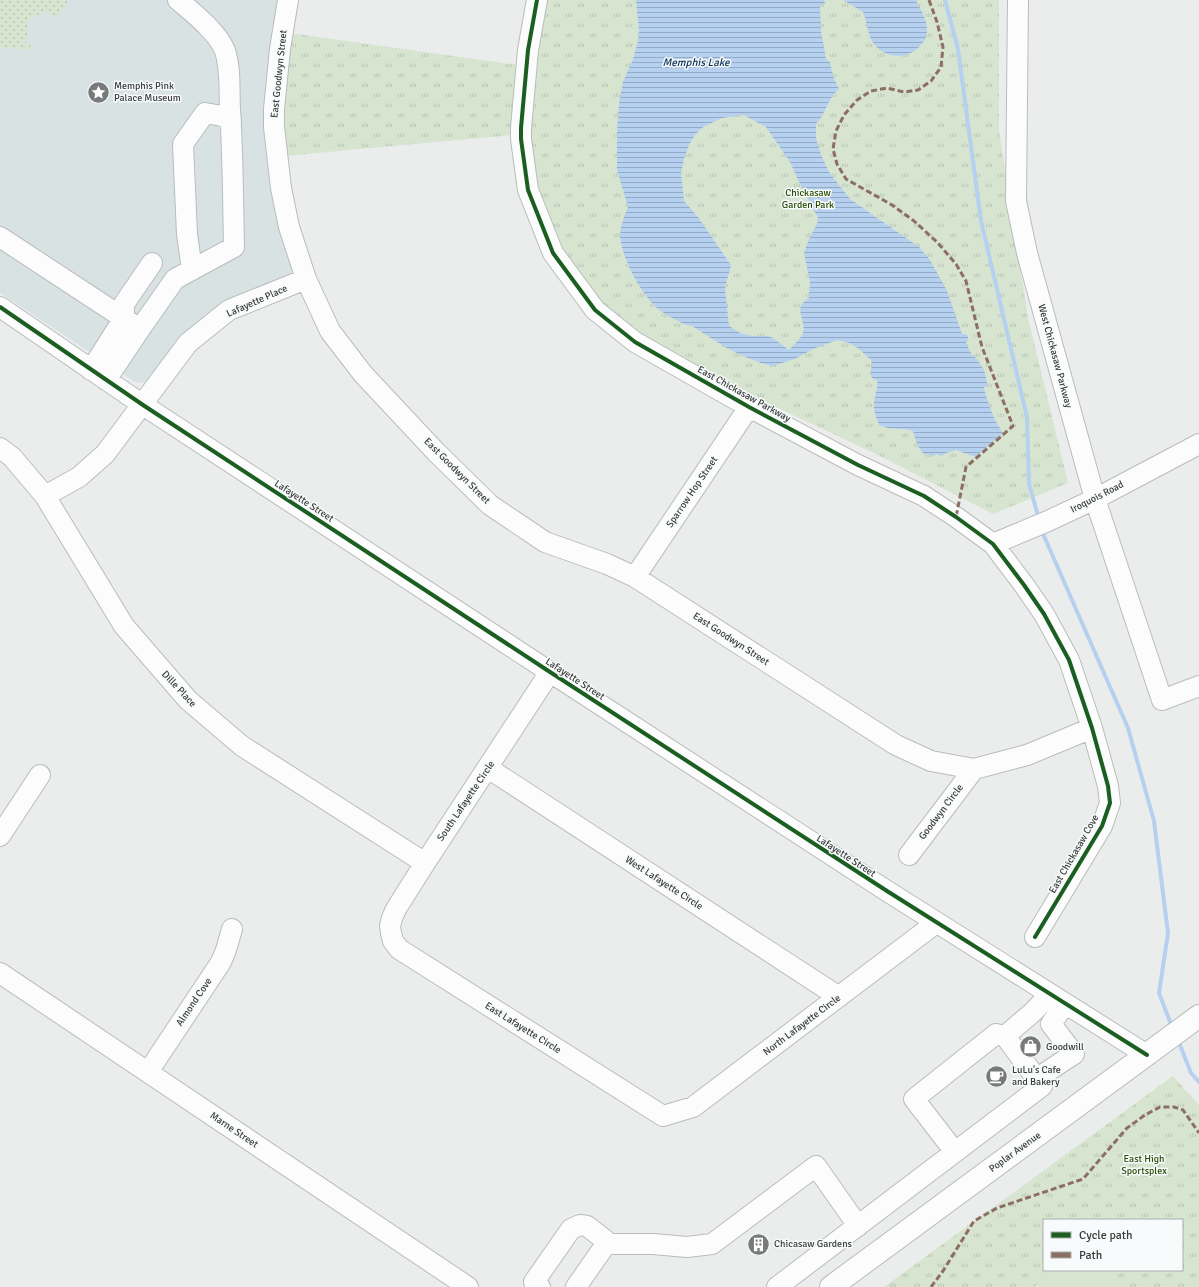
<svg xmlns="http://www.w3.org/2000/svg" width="1199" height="1287" font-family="Signika,sans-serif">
<defs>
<pattern id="grass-dots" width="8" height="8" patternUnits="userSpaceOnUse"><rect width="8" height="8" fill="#d6e4d0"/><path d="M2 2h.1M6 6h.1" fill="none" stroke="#b8c4b4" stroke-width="1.8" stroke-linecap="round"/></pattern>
<pattern id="park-tufts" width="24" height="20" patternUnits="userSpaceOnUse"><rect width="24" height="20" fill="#d6e4d0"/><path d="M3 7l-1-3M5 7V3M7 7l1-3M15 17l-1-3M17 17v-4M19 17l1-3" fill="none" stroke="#b8c4b4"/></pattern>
<pattern id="water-rules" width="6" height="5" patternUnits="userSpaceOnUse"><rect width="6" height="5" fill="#b6d0f0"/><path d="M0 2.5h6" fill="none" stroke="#95aac4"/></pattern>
</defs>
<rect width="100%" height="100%" fill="#ebeded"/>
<path fill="#d9e2e2" d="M0 0H280L271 60 293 266 291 274 150 380 143 383 135 382 0 293Z"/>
<path fill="url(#grass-dots)" d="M0 0H68L58 18 44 10C41 15 38 14 33 17 27 21 25 29 28 35L24 41 34 48V49H14L0 47Z"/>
<path fill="url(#park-tufts)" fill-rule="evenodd" d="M544 0H999V129L1028 318 1068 483 993 514 876 454 774 406 677 357 639 336 612 314 591 291 572 267 555 237 534 179 528 126Z
M290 33 518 65 514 92 513 135 285 156 283 111Z
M1173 1076 1199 1105V1287H884ZM1044 1220H1182V1270H1044Z"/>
<path fill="#d6e4d0" d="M1051 1270H1106L1123 1287H1034Z"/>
<path fill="url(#water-rules)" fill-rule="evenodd" d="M636 0H824L825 3 820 6 821 32 826 59 830 62 833 76 839 89C828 97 826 114 816 124V138L821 155 829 172 850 199 919 247 930 260 947 291 962 334H965L968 336V339L966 343 972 355 977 359 984 370 988 386 984 387V389C989 405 993 419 1003 433L975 457 956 450 946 453 945 454 941 456 937 454 933 456 929 454 925 455C917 448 916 440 913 431 901 427 891 431 879 425 877 420 875 414 874 409 873 400 879 386 877 380L873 379 870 374 872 365 871 360 858 348 849 343 837 340 813 349 795 359 772 366 761 363 743 356 725 347 692 326C687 326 682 323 678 321 670 317 663 313 657 308 640 292 623 261 620 237 620 227 624 216 628 207L617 170V131L619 103 623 82 633 59 638 41 639 31ZM744 115 766 127 790 162 799 182 818 218 817 224 809 239 804 253 810 282 809 298C792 308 806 318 803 333 801 338 793 346 789 350L773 338 767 336H752L740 333 729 326 725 288 731 265 698 217 684 201 681 173 684 159 689 145 695 135 703 127 722 118Z
M843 0H916C920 9 928 21 927 31 927 38 923 43 919 47 905 61 882 58 872 41 867 32 867 21 863 12Z"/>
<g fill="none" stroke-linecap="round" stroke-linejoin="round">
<path stroke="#b6d0f0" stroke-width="4" d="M945 0 958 49 981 221 1027 417 1029 484 1039 519
M1042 529 1044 536 1128 728 1154 821 1168 933 1159 993 1172 1027
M1178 1040 1191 1073 1199 1082"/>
<defs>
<path id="minor" d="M288 0 280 49 274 109V127L281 188 289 227 306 279 330 331 363 374 436 452 490 505 545 542 607 564 635 577 896 745 931 761 974 769 1027 755 1092 728
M537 0 528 50 521 128V139L528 190 553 253 595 310 635 342 749 407 858 465 924 496 956 517 993 544 1024 585 1044 614 1069 660 1092 728 1108 786 1110 803 1102 826 1035 937
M1018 0 1016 201 1027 253 1095 499 1162 700 1199 686
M0 237 140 329 175 279 234 247C233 201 233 155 230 109 229 91 231 69 225 51 218 32 193 13 178 0
M192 270 187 234 183 144 205 113 222 116 231 120
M0 307 143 405 550 672 887 891 1147 1055
M91 370 124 318V304L152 263
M106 380 140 329
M0 448 12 457 45 496 124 626 188 700 242 746 425 863
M45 496 79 477 105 454 188 343 229 310 306 279
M993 544 1048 521 1095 499 1199 444
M635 577 749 407
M550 672 425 863 396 909 392 918 390 926 391 933 393 941 399 949 663 1116 693 1107 936 923
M488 768 839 997
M0 836 40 775
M909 855 974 769
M0 973 468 1287
M1005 1036 1033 1012 1050 994
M148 1072 221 962 226 950 232 929
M1036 1079 1074 1054 1051 1024 1065 1004
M606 1244H653L687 1247 712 1244 816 1166 858 1226
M540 1287 534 1282 571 1229 580 1225 587 1226 605 1240 606 1244 576 1287
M777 1287 1042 1086 1005 1036 996 1034 914 1099 955 1152"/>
<path id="major" d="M831 1287 1199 1016"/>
</defs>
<use href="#minor" stroke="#babcbc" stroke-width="22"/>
<use href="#major" stroke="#babcbc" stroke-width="24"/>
<use href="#minor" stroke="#fcfcfc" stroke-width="20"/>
<use href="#major" stroke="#fcfcfc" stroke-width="22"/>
<path stroke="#8d6e63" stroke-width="3" stroke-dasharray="6 3" stroke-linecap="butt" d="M929 0 937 22 943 47 941 67 931 81 918 90 904 92 887 88 871 91 857 100 844 115 836 131 833 149 837 164 846 179 892 205 914 221 937 242 956 264 966 281 982 347 1013 426 966 467 956 517
M931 1287 943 1271 974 1221 997 1208 1083 1179 1127 1128 1145 1115 1160 1107H1174L1183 1110 1199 1133"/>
<defs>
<path id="cycleway" d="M537 0 528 50 521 128V139L528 190 553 253 595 310 635 342 749 407 858 465 924 496 956 517 993 544 1024 585 1044 614 1069 660 1092 728 1108 786 1110 803 1102 826 1035 937
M0 307 143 405 550 672 887 891 1147 1055"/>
</defs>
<use href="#cycleway" stroke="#f7fbfb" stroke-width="6"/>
<use href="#cycleway" stroke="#1b5e20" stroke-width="4"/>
</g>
<defs>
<symbol id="sight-disc" viewBox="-11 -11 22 22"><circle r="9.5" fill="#787979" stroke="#f7fbfb"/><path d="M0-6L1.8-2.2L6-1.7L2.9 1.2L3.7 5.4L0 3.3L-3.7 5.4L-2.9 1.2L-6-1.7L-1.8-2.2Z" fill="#fff"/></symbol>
<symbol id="shop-disc" viewBox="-11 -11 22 22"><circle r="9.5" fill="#787979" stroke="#f7fbfb"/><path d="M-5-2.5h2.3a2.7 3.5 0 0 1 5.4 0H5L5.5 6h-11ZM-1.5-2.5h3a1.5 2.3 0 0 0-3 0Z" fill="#fff"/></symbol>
<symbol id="cafe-disc" viewBox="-11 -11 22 22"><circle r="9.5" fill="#787979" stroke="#f7fbfb"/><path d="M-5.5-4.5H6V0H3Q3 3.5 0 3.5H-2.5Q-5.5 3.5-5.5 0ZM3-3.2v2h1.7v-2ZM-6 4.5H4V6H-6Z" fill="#fff"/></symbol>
<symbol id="building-disc" viewBox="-11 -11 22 22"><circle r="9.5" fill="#787979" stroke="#f7fbfb"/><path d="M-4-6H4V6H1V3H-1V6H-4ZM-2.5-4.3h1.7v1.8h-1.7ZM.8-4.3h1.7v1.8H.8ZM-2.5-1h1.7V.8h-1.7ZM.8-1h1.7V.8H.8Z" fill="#fff"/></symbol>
</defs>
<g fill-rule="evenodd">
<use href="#sight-disc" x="86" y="80" width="25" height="25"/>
<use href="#shop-disc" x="1018" y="1034" width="25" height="25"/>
<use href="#cafe-disc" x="984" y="1064" width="25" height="25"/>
<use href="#building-disc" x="746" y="1232" width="25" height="25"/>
</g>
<g text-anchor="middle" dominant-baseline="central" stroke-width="3" stroke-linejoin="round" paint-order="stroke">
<g font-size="10" fill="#3a3b3b" stroke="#f7fbfb">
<text transform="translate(279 74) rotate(-84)">East Goodwyn Street</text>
<text transform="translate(257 301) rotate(-24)">Lafayette Place</text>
<text transform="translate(1055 356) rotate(75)">West Chickasaw Parkway</text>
<text transform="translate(744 394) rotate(29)">East Chickasaw Parkway</text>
<text transform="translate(457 471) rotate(45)">East Goodwyn Street</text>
<text transform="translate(692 492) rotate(-56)">Sparrow Hop Street</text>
<text transform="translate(1097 497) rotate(-27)">Iroquois Road</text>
<text transform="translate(304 501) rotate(33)">Lafayette Street</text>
<text transform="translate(731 639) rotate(33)">East Goodwyn Street</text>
<text transform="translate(575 679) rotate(33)">Lafayette Street</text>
<text transform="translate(179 689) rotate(47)">Dille Place</text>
<text transform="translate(466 801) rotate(-56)">South Lafayette Circle</text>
<text transform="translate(941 812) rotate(-53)">Goodwyn Circle</text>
<text transform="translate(1074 854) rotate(-60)">East Chickasaw Cove</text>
<text transform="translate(846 856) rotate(33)">Lafayette Street</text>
<text transform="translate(664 883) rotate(33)">West Lafayette Circle</text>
<text transform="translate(194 1002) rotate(-56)">Almond Cove</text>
<text transform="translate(802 1025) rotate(-37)">North Lafayette Circle</text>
<text transform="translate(523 1028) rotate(32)">East Lafayette Circle</text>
<text transform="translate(234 1130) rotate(34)">Marne Street</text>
<text transform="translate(1015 1152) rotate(-36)">Poplar Avenue</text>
</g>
<g font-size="10" fill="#3a3b3b" stroke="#f7fbfb" text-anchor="start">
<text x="114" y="86">Memphis Pink<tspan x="114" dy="12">Palace Museum</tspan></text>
<text x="1046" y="1047">Goodwill</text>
<text x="1012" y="1070">LuLu's Cafe<tspan x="1012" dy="12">and Bakery</tspan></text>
<text x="774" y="1244">Chicasaw Gardens</text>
</g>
<g font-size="10" fill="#264c02" stroke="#f7fbfb">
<text x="808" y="193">Chickasaw<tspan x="808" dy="12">Garden Park</tspan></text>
<text x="1144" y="1159">East High<tspan x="1144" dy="12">Sportsplex</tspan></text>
</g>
<g font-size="11" font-style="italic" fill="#0b3059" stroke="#f7fbfb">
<text x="696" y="62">Memphis Lake</text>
</g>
</g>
<rect x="1043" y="1219" width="140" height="52" fill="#f7fbfb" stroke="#abaeae"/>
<rect x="1051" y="1232" width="20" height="6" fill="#1b5e20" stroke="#abaeae"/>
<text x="1079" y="1239" font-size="12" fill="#3a3b3b">Cycle path</text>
<rect x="1051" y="1252" width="20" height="6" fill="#8d6e63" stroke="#abaeae"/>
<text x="1079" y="1259" font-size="12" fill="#3a3b3b">Path</text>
</svg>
